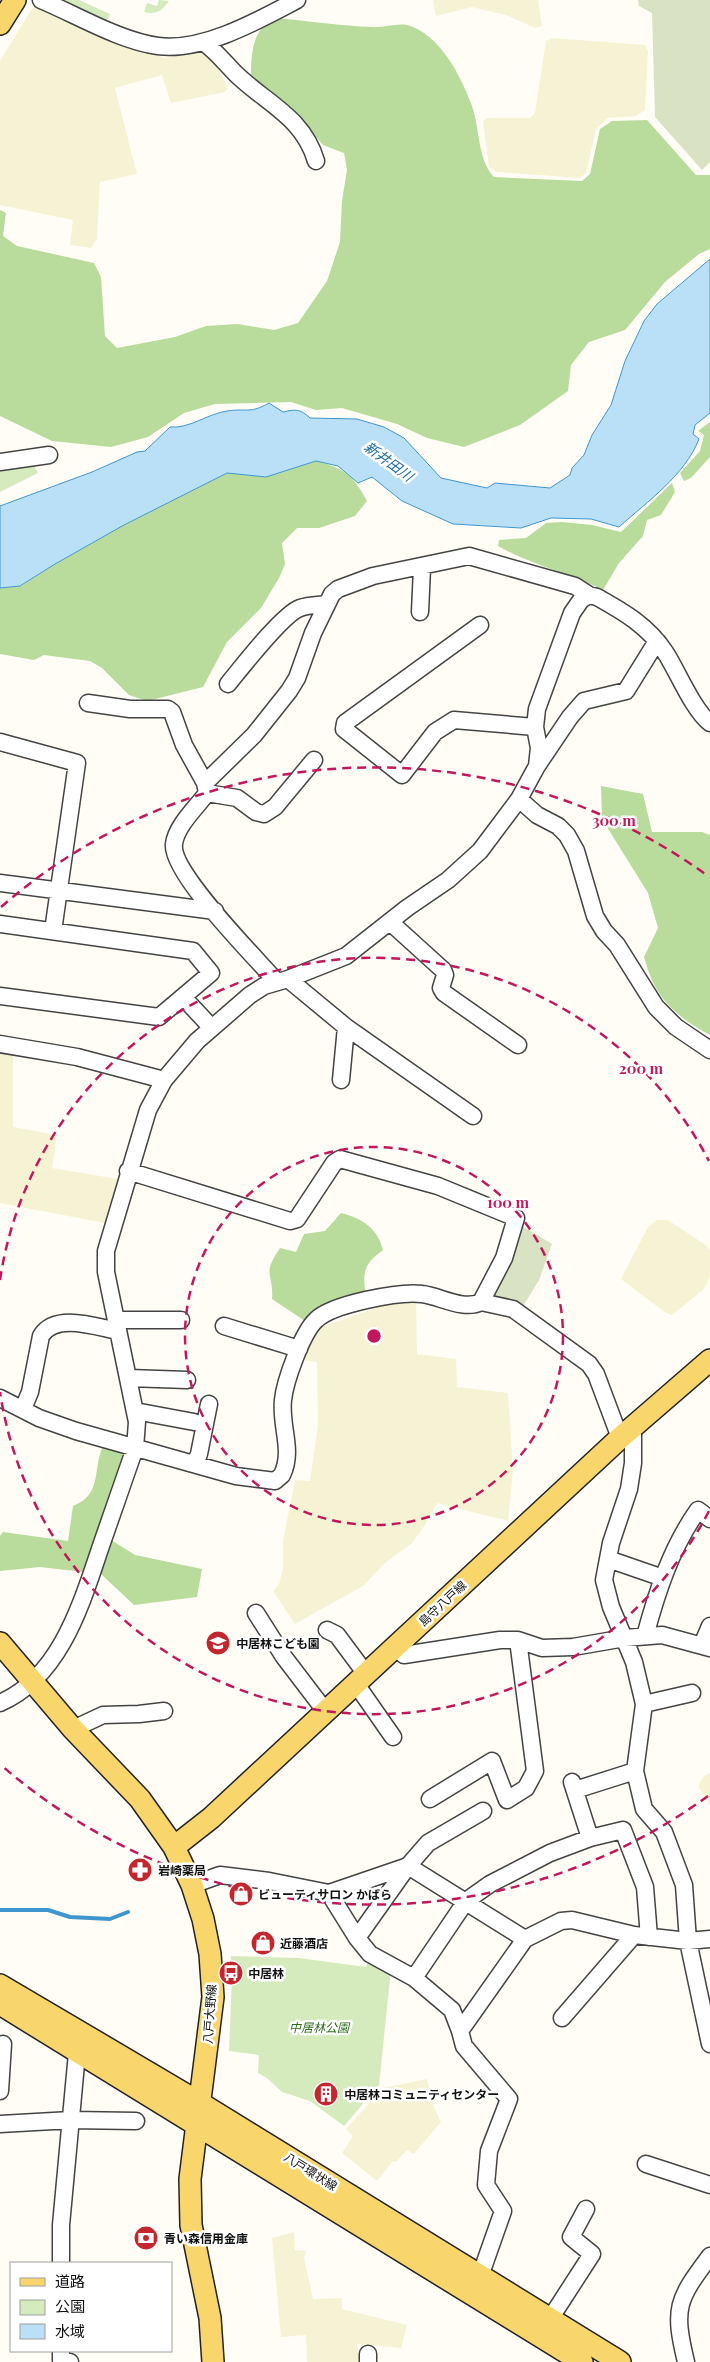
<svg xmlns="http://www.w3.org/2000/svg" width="710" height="2362" font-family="'Playfair Display','Noto Sans JP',serif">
<rect width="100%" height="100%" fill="#fffdf5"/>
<path fill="#f6f3d4" d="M433 0H538L542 26 535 28 506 15 472 7 436 16Z
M38 4 164 58 195 50 205 51 213 59 228 88 225 92 171 103 162 75 115 88 137 174 100 182 97 239 91 248 70 245 73 220 0 205V61L31 10Z
M552 38 645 45 648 51 645 110 636 116 608 118 596 129 586 173 580 178 496 172 489 167 483 121 487 118H530L535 113 546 41Z
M0 1053 13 1054V1127L57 1135 52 1168 118 1179 105 1223 0 1203Z
M657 1220H668L707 1246 710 1251V1276L703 1290 672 1315 666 1313 621 1279 648 1227Z
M416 1300 417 1354 456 1359 457 1387 508 1393 513 1470 508 1521 437 1503 424 1527 412 1543 385 1563 363 1586 295 1624 273 1591 279 1584 283 1570V1541L295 1480 310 1481 318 1425 317 1362 301 1360 318 1328 397 1301Z
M710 1773V1805L698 1786 703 1777Z
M427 2079 434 2107 441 2122 414 2154 407 2150 396 2162 393 2161 377 2181 342 2153 353 2136 346 2129 383 2088Z
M294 2232 295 2250 306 2251 304 2258 313 2299 342 2298V2309L407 2325 401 2348 357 2344 361 2362H307L306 2335 281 2337 272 2238Z"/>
<path fill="#d5ebbd" d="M57 0H79L110 14 107 21Z
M159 0 169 1C162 11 156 15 144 12L147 3 157 6Z
M31 459 38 473 0 492V465Z
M231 1956 299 1958 366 1967 369 1958 391 1969 379 2085 344 2126 310 2101 282 2092 267 2078 258 2073 259 2055 229 2051 232 1977Z"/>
<path fill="#b9dc9c" d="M277 18C309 21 341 26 372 27 383 28 396 23 407 25 440 34 461 76 472 106 480 128 477 159 494 177L582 181 590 174 600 129 612 121 647 120 696 175H710V249L699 254 665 282 625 330 589 342 571 365 568 391 520 425 464 447 427 438 397 424 342 408 316 410 291 402 215 404 184 413 148 437 111 447 52 441 0 416V210L6 213 3 236 17 246 94 263 101 277 105 336 117 348 175 337 206 326 237 324 274 330 298 323 327 281 340 242 342 201 347 170 344 153 323 145 293 110 266 91 251 75C251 52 253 26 277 18Z
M710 422V457L691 478 684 481 680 473 700 451 704 435 698 431Z
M316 461C344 468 354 476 367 501L355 516 319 528H297L282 543 285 564 279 578 261 608 227 642 203 687 147 701 129 695 102 668 90 661 44 655 34 660 0 654V588L21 586 55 564 124 525 227 473 266 477Z
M672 483 675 492 661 515 647 520 643 536 619 563 603 590C569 573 531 565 498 546L499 540 526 538 546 523 562 522 592 525 621 532Z
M601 786 643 794 652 832H702L710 835V1035C689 1024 666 1008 655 986 650 978 647 966 644 957L658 928 648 893 602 819Z
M341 1213C362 1218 378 1229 383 1250 364 1264 362 1272 366 1295L305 1321 272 1299C274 1272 261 1276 280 1248L296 1252 304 1234 325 1231Z
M103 1446 126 1453 100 1533 135 1555 202 1569 197 1597 134 1605 101 1574 40 1567 0 1571V1536L3 1532 68 1541 73 1506C103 1494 92 1470 103 1446Z"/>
<path fill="#d9e3c4" d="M638 0H710V162L702 170 655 117 652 13 639 6Z
M522 1226 552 1244 539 1280 522 1308 488 1297Z"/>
<path fill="#b9e0f7" stroke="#3f96cf" d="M710 259V413L695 425 693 434 699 439C685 475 648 501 619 527L591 519 551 518 521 528 453 524 402 501 372 477 358 483 338 466 316 461 266 477 227 473 124 525 55 564 20 586 0 588V506L92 472 137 452 145 451 170 427C189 429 207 414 227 411 246 408 250 414 269 403L283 412C295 409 301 409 310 418L357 419 384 427 404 438 441 478 487 488 495 483 550 488 570 475 572 468 584 455 592 435 611 405 625 361 644 321 657 304Z"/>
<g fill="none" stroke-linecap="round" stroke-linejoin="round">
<path stroke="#3f96cf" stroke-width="4" d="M0 1910H48L70 1917 110 1919 128 1912"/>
<defs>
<path id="minor" d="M41 0C77 15 120 41 158 46 203 52 259 20 297 0
M203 42C216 51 225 63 236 74 267 104 303 117 316 161
M0 462 49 455
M420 612 422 568
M480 625 345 723 344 729 402 775 435 732 454 720 535 727
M228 684C241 668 283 614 300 608 308 605 318 605 327 604
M88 703 130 709H168L172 712 184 745 205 783 207 793C196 808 176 826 174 844 170 872 256 958 277 982
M0 742 77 763 53 931
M537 766 570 717 584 701 626 691 657 641
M205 783 254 735 289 691 297 678 313 633 332 594 338 589 373 576 469 556 575 586 589 595
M207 793 237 798 256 812 264 814 275 807 314 760
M519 799 537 815 558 826 567 835 576 851 595 916 604 931 617 945 656 1007 676 1027 710 1050
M0 883 215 911
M390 922 443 970 445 975 441 988 444 993 518 1045
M0 924 193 951 211 973 159 1017 0 996
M288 979 346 1027 473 1116
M183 997 211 1027
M0 1044 77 1057 164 1080
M341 1080 346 1027
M128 1171 290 1221 297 1219 334 1163 340 1159 438 1186 516 1218 504 1258 481 1302
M116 1320H181
M224 1326 299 1349
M129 1378 187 1380
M0 1398 39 1418 76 1431 236 1476 275 1481 282 1475C294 1450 280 1427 283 1400 285 1381 302 1333 316 1320 332 1304 400 1291 422 1294 440 1296 463 1311 481 1302L513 1309 589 1364 596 1374 620 1438
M23 1409 30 1392 41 1336C55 1312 97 1327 118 1331
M135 1411 194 1422
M633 1426V1463L629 1489 611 1543 604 1580 611 1607 634 1662 644 1704 635 1771 644 1809 664 1832 684 1885 688 1941 710 2044
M195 1464 199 1454 209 1404
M608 1559 663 1578
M256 1613 284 1657 326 1712
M327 1630 337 1635 366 1674
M645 1636C657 1592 671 1548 698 1510L710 1519
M702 1645 710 1626
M395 1646 404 1655 500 1640H518L542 1648 573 1647 625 1638 662 1635 710 1648
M356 1684 393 1737
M0 1703C62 1676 82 1601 102 1543 113 1511 124 1480 135 1448L137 1422 106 1272V1251L148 1110 164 1080 197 1041 250 995 264 986 288 979 346 956 407 908 448 880 480 851 519 799 537 766 539 748 535 727 537 709 572 613 581 600 589 595 597 597C624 612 648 626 665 652 677 670 693 710 710 723
M644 1704 692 1693
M73 1729 103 1715 139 1714 164 1711
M572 1782 590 1838
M575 1790 635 1771
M430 1799 492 1761 507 1800 526 1788 535 1771 518 1640
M192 1885 220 1875 269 1881 329 1893 408 1866 525 1939
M329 1893 357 1938 370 1954 414 1978 452 2010 460 2031
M357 1938 408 1866 428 1843 483 1811
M414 1978 466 1901 490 1884 550 1853 590 1838 623 1830 645 1887 649 1937
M562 2018 634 1935
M0 2091 3 2044
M0 2124 71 2120 136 2121
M646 2164 710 2185
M61 2263V2225L77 2053
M477 2285 503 2211 486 2185 489 2151 509 2099 464 2046 460 2031 525 1939 561 1921 572 1920 634 1935 688 1941 710 1939
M550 2319 592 2254 571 2237 586 2209
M61 2351V2360L70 2362
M368 2354V2362
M686 2362C673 2308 677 2300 710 2256"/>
<path id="major" d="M0 24 15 0
M0 1643 73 1729 140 1799 174 1847 192 1885 203 1919 210 1954 213 1997 190 2179 191 2225 210 2318 213 2362
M174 1847 211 1818 620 1438 710 1360
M0 1985 200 2103 620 2362
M0 2004 582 2362"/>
</defs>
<use href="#minor" stroke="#444" stroke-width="19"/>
<use href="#major" stroke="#222" stroke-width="24"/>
<use href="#minor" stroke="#fff" stroke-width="16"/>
<use href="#major" stroke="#f9d66b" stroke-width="21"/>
</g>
<g fill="none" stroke="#c2185b" stroke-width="2.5" stroke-dasharray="9 6">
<circle cx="374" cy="1336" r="189"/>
<path d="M709 1511A378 378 0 0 1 0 1392M0 1280A378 378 0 0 1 709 1161"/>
<path d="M708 1796A568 568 0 0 1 1 1765M1 907A568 568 0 0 1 708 876"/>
</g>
<defs>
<symbol id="school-disc" viewBox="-11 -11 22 22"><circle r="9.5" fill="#c4262e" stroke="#fff"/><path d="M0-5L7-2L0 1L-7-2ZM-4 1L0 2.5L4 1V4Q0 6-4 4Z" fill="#fff"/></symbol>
<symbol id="pharmacy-disc" viewBox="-11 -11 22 22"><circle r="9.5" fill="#c4262e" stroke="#fff"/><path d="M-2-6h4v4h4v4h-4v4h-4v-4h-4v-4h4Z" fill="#fff"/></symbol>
<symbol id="shop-disc" viewBox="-11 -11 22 22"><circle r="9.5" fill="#c4262e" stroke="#fff"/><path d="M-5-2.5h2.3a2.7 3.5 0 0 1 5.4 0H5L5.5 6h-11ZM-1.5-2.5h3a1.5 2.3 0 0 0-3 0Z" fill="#fff"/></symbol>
<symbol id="bus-disc" viewBox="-11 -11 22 22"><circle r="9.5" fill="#c4262e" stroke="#fff"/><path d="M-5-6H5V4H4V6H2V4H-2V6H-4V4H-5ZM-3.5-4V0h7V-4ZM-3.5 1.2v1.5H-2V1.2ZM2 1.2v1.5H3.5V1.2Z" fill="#fff"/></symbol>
<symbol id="building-disc" viewBox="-11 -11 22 22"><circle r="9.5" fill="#c4262e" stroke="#fff"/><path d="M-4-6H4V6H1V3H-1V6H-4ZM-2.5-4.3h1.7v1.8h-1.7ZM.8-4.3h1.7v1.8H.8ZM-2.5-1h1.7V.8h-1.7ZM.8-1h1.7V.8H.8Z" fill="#fff"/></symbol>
<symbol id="bank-disc" viewBox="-11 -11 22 22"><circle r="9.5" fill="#c4262e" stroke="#fff"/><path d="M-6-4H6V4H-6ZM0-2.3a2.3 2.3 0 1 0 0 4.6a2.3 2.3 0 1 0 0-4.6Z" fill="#fff"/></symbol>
</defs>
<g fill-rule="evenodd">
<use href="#school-disc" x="204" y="1629" width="28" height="28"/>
<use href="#pharmacy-disc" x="126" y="1856" width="28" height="28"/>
<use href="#shop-disc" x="227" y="1880" width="28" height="28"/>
<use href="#shop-disc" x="249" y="1929" width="28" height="28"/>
<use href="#bus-disc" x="217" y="1959" width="28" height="28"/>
<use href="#building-disc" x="312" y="2080" width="28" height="28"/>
<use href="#bank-disc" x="132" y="2224" width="28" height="28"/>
</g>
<g text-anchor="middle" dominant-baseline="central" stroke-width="5" stroke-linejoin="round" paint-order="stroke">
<g font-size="12" fill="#111" stroke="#fff">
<text transform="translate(442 1603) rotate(-43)">島守八戸線</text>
<text transform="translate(209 2014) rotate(-86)">八戸大野線</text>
<text transform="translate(311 2171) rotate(32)">八戸環状線</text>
</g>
<g font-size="12" font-weight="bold" fill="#111" stroke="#fff" text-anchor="start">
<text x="236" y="1643">中居林こども園</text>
<text x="158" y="1870">岩崎薬局</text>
<text x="258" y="1894">ビューティサロン かばら</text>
<text x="280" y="1943">近藤酒店</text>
<text x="248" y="1973">中居林</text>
<text x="344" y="2094">中居林コミュニティセンター</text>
<text x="164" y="2238">青い森信用金庫</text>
</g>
<g font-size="12" font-style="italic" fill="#2f6b1f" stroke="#fff">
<text x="319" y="2027">中居林公園</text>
</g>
<g font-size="14" font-style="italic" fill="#1768a6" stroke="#fff">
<text transform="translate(389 461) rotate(36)">新井田川</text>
</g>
</g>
<circle cx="374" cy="1336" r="8" fill="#c2185b" stroke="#fff" stroke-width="2.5"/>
<g font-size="15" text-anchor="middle" font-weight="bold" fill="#c2185b" stroke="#fff" stroke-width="5" stroke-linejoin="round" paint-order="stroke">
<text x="614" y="826">300 m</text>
<text x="641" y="1074">200 m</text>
<text x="508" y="1208">100 m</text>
</g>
<rect x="10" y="2262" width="162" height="90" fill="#ffffff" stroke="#a0a0a0"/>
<rect x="20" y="2278" width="25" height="8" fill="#f9d66b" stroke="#a0a0a0"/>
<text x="55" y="2287" font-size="15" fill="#111111">道路</text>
<rect x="20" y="2300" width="25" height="15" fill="#d5ebbd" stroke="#a0a0a0"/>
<text x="55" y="2312" font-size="15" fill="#111111">公園</text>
<rect x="20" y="2324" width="25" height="15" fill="#b9e0f7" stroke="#a0a0a0"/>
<text x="55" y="2337" font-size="15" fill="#111111">水域</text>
</svg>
